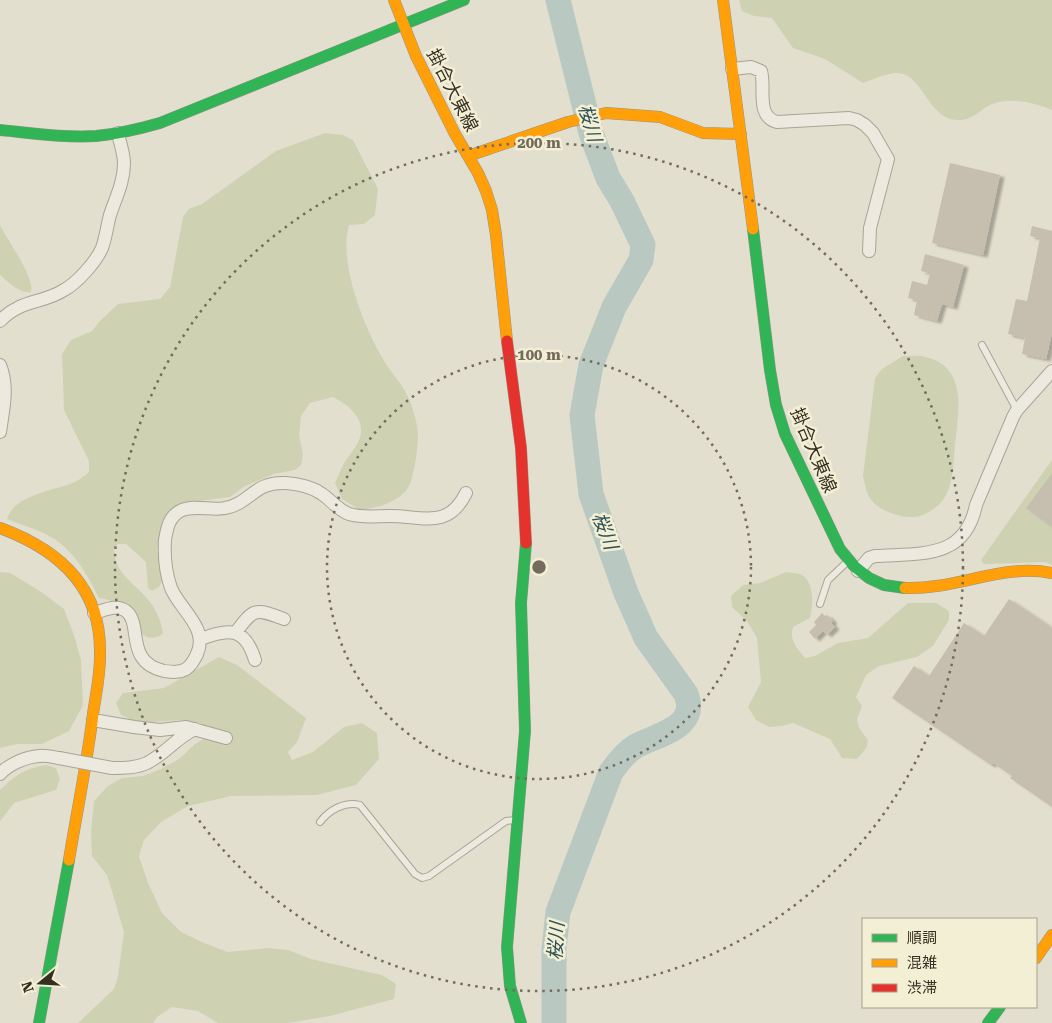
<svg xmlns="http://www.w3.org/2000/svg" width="1052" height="1023" font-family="'Roboto Serif','Noto Sans JP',serif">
<defs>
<filter id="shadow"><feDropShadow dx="4.5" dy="2.5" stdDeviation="1" flood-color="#0004"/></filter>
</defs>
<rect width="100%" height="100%" fill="#e3dfce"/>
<path fill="#ced2b2" d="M739 0H1052V110C1035 102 1006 96 988 106 978 112 971 121 957 120 927 119 923 72 896 73 887 73 871 80 863 83L825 59 793 48 772 18 754 16 742 11Z
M325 133 343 135 353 140 378 189 375 215 364 224 349 225C338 262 364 327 383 359 390 372 402 383 408 397 412 405 418 425 418 434 418 447 414 484 405 492 391 505 378 507 360 510L342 499 335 483C338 477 340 471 343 465 349 454 361 444 361 431 362 415 345 403 333 397L310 403 301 416 299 435 303 454 301 465 295 470 274 474 245 486 230 497 192 502 162 531 157 550 163 579 159 587 152 591 148 588 146 562 126 544H118L114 548C114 575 136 583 150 602 157 611 162 623 163 634 140 649 130 615 115 603 111 600 104 599 99 598 87 575 75 551 51 537 38 529 21 525 7 519 14 495 52 491 73 483 78 481 84 476 89 472V461L64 410 62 354 71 340 92 331 100 321 118 304 160 299 170 287 183 217 189 209 202 204 276 151Z
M0 225C7 240 35 277 31 292 20 294 8 282 0 275Z
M903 356C910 356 919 355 926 357 969 368 958 413 955 445 953 464 954 484 943 500 937 508 923 517 914 517 901 518 880 511 872 501 866 494 865 484 863 476L875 378 882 369Z
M1052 460V565L1045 562 984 564 981 560Z
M0 572 10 573 40 591 64 609 74 635 81 660 83 705 69 731 42 744H17L0 748Z
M786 572C790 573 798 573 802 575 815 583 813 606 810 618L793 627C789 640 797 648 805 658L815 656 838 643 868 638 908 603H936L949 611V620L933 646 917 657 879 666 866 675 856 697 862 706 857 719 859 728 868 740 867 747 857 759 842 758 830 739 793 723 782 726 769 727 756 720 748 707 761 682 757 638 747 621 732 607 731 596 743 585 760 583Z
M219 657 237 665 306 718 297 742 288 752 292 760 313 752 344 727 362 723 377 733 379 759 356 785 317 795 231 796 188 806 161 822 144 840 139 856 148 883 162 913 181 932 204 943 228 952 269 948 288 950 311 959 382 975 396 984 394 999 330 1016 288 1023H218L198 1011 172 1007 157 1017 153 1023H78L114 989 118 976 124 932 107 875 92 856 91 833 94 801 108 786 122 778 143 776 161 769 179 759 195 744 207 737 208 727 181 720 138 723 121 715 116 703 123 693 164 688Z
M47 765 56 768 60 779 56 790 14 803 0 821V790C16 775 25 768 47 765Z"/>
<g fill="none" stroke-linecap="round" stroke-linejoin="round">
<path stroke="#b9c9c1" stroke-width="25" d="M554 1023V948L558 912 611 772C618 762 626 752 636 746 658 734 699 728 686 694L646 638 626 593 591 494 582 415 591 365 614 307 641 260 643 245 622 201 608 178 591 133 558 0"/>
</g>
<path fill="#c6bfaf" filter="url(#shadow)" d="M950 163 1000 175 983 255 932 243Z
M1032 226 1052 231V333L1046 359 1022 354 1025 338 1008 334 1016 299 1027 301 1040 238 1030 236Z
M925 254 964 265 953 307 942 304 937 321 914 315 917 300 908 298 912 281 927 285 930 273 921 271Z
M1052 473V527L1026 508Z
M1009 599 1052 628V807L1010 778 1012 776 993 763 991 765 892 698 914 666 929 676 964 623 984 636Z
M822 613 825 616 827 615 833 621 831 623 835 627 827 635 823 631 815 639 809 632 816 625 814 622Z"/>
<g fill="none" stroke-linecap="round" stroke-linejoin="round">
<defs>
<path id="lane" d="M982 345 1017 410
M820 604 828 580 848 561
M320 822C329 810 345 801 360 805L415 874 422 878 429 876 506 821 516 820"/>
<path id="street" d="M732 69 751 67 761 71C766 87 755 116 777 122L849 118 857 120 865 125 873 133 888 159 870 228 869 251
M0 321C21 299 42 304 64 290 77 283 96 262 102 248 106 237 107 226 110 215 116 197 124 182 124 163 124 154 120 143 118 133
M0 365C9 387 3 410 0 432
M858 571 869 558 875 556C920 553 965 560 976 505L1013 417 1017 410 1052 371
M94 613C105 610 117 604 126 611 143 624 124 662 164 671 172 672 179 673 186 669 192 665 194 660 197 654 209 628 180 610 171 588 165 571 164 557 165 540 167 528 169 517 180 511 194 504 211 511 225 508 250 504 254 481 286 483 299 484 311 486 322 494 331 500 338 510 349 514 363 518 376 516 390 516 422 516 448 530 466 493
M236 632C254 608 255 608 284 619
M201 639C229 628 245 627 255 660
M93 720 134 727 160 730 186 727 226 738
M112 768C124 768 136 768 147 763 165 754 176 738 195 729
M0 774C9 764 26 757 39 756 45 755 53 757 59 758"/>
<path id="fast" d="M0 130C32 133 64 138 96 136 118 134 139 129 160 123L464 0
M753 229 770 370 776 405 785 434 840 549 854 566 869 578 884 585 905 588
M39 1023 69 860
M521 1023 510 986 507 947 525 731 521 603 526 543
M988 1023 1000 1007"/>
<path id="slow" d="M394 0 416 56 455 134 478 173 486 191 492 210 496 235 507 341
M723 0 753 229
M468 156 568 122 606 113 660 117 703 133 741 134
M0 528C57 549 100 585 100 650 101 672 96 693 93 714 87 763 77 811 69 860
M905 588C956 590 1003 563 1052 573
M1036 958 1052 935"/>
<path id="jam" d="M507 341 521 448 526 543"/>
</defs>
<use href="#lane" stroke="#a8a497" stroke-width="8"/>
<use href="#street" stroke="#a8a497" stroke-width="14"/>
<use href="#fast" stroke="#989487" stroke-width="12"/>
<use href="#slow" stroke="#989487" stroke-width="12"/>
<use href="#jam" stroke="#989487" stroke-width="12"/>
<use href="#lane" stroke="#ece9df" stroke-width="6"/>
<use href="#street" stroke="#ece9df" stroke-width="12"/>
<use href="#fast" stroke="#30b455" stroke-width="11"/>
<use href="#slow" stroke="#ff9f0a" stroke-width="11"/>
<use href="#jam" stroke="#e5322d" stroke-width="11"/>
<defs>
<path id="street-bridge" d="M59 758 112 768"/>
</defs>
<use href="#street-bridge" stroke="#a8a497" stroke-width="14" stroke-linecap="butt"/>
<use href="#street-bridge" stroke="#ece9df" stroke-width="12"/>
</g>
<g fill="none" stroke="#736c5d" stroke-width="2.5" stroke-dasharray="2.5 5">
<circle cx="539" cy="567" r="212"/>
<circle cx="539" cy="567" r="424"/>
</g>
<g text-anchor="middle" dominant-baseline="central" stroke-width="5" stroke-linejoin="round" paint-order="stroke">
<g font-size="18" fill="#362e20" stroke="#f3efd5">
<text transform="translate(453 90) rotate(63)">掛合大東線</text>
<text transform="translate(814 450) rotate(67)">掛合大東線</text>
</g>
<g font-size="19" font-style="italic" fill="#305255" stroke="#f3efd5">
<text transform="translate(590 123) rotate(74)">桜川</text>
<text transform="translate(605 531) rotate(69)">桜川</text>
<text transform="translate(556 941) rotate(-86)">桜川</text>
</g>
</g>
<circle cx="539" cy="567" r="8" fill="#736c5d" stroke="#f3efd5" stroke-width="2.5"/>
<g font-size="15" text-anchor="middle" font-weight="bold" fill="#736c5d" stroke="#f3efd5" stroke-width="5" stroke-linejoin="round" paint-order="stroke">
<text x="539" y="148">200 m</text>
<text x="539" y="360">100 m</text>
</g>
<rect x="862" y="918" width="175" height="90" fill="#f3efd5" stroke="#a7a28d"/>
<rect x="872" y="934" width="25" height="8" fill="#30b455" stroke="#a7a28d"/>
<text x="907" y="943" font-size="15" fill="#362e20">順調</text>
<rect x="872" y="959" width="25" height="8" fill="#ff9f0a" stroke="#a7a28d"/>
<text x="907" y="968" font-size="15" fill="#362e20">混雑</text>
<rect x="872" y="984" width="25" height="8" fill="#e5322d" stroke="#a7a28d"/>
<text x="907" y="993" font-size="15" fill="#362e20">渋滞</text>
<g transform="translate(40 983) rotate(252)" stroke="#f3efd5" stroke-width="4" paint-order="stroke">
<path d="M0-4L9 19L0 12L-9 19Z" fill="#362e20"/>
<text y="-8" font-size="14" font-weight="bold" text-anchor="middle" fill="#362e20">N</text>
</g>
</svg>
